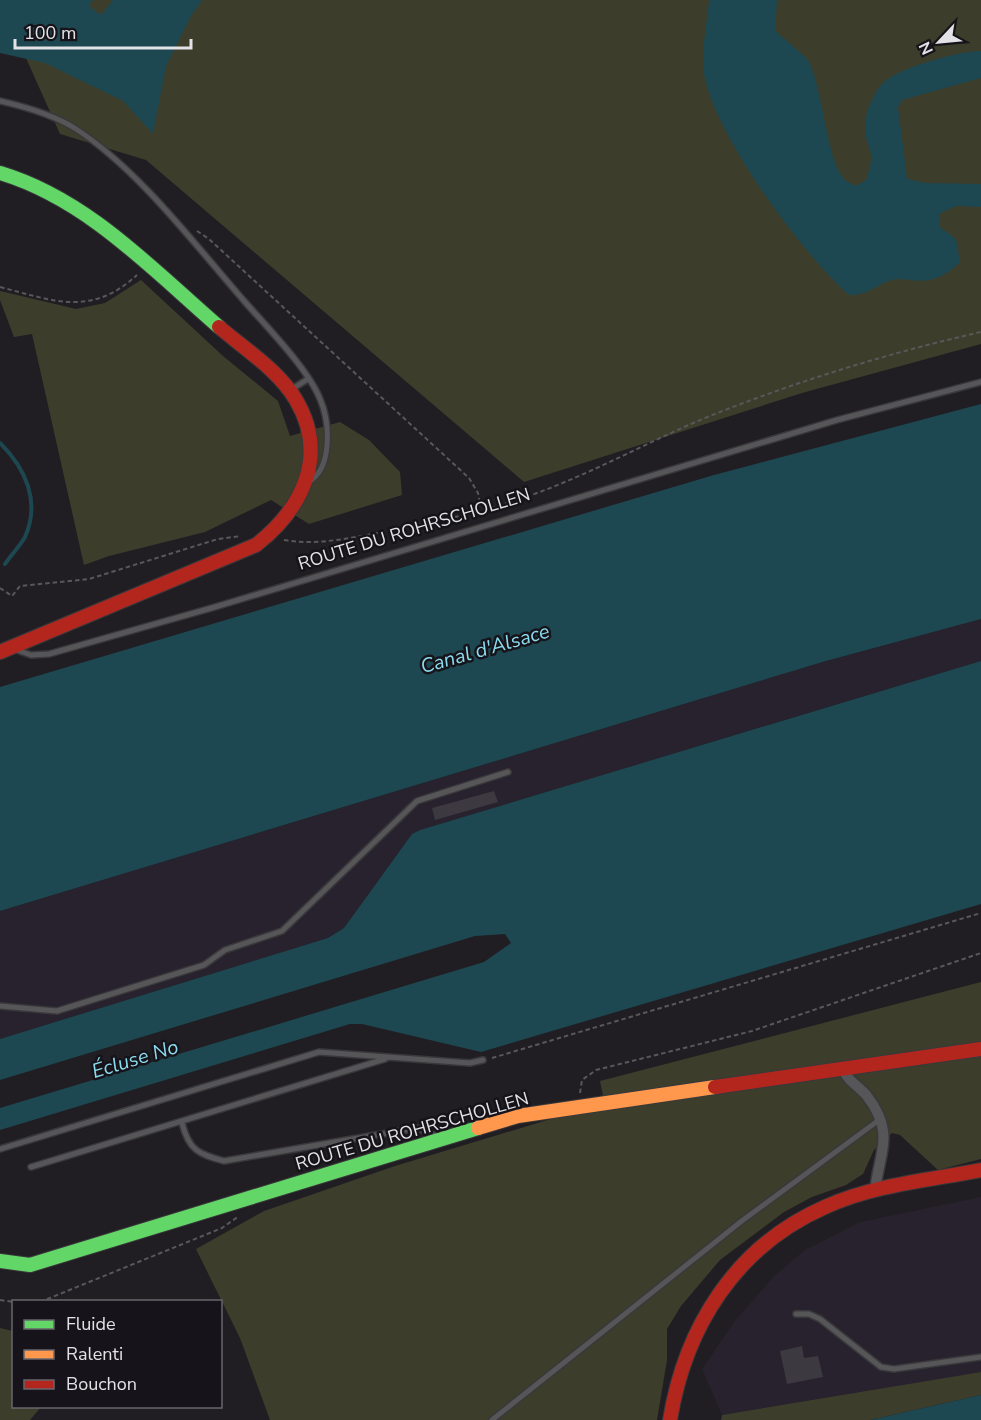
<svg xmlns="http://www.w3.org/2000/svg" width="981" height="1420" font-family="'Nunito Sans',sans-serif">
<rect width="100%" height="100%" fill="#201e22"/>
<path fill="#27222d" d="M981 619V661L420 830 412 834 344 928 328 938 0 1039V911L826 661Z
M981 1197V1372L722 1415 702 1369 734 1322 774 1276 805 1250 860 1222Z"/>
<path fill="#3c3e2b" d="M0 0H981V344L802 393 524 482 146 160 60 134Z
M141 280 223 356 278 401 290 436 340 422 369 440 400 472 402 495 309 524 271 500 205 532 109 556 84 565 32 334 14 337 0 300V291L76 309 105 303Z
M981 982V1159L938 1170 900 1135 892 1133 874 1150 863 1174 846 1185 812 1197 784 1212 720 1260 681 1306 667 1329V1360L657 1420H270L240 1338 196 1249 264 1211 395 1166 554 1118 606 1110 600 1081Z
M0 1328 13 1331 14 1406 41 1407 30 1420H0Z
M981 1372V1395L870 1420H721L722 1415Z"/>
<path fill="#1e4851" d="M0 0H93L89 6 101 15 113 0H202L191 16 166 66 153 134 123 101 45 63 0 53Z
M709 0H777L775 30C782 38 806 56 809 62 823 91 827 161 844 179 847 182 852 184 856 186L867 179C868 172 872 162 871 156 870 144 864 142 865 124 866 111 874 91 884 82 901 67 959 51 981 51V78L902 100 898 107 907 179 926 183 981 184V207L956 206 939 214 940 227 956 239 960 262C944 277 932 283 910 280 904 280 898 278 892 280 873 286 870 295 849 295 803 255 714 134 704 74 701 54 707 21 709 0Z
M981 404V619L826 661 0 911V687L714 475Z
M981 661V904L481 1052 362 1024H350L0 1130V1108L484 962 511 943 505 934 475 936 0 1080V1039L328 938 344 928 412 834 420 830Z
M981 1395V1420H870Z"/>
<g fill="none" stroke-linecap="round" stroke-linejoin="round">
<path stroke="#1e4851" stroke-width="4" d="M0 443C25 468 41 501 25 537 20 546 11 555 5 564"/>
</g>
<path fill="#3d3940" d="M494 791 498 802 435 820 432 808Z
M130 1055 133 1064 120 1068 117 1059Z
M802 1346 804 1358 818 1356 823 1377 787 1384 780 1351Z"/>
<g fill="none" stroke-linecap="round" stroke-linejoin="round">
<defs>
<path id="lane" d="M0 101C26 107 54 115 76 129 139 170 196 246 245 302 267 327 308 369 320 399 330 422 333 469 308 482
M292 389 308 379
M14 649 31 655 49 654 215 607 837 420 981 382
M0 1006 57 1011 204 965 225 950 282 931 417 801 508 772
M182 1123C189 1151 199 1154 224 1161L417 1128 441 1138
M0 1149 319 1052 470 1063 483 1060
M31 1167 385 1059
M796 1314H809L820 1319 881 1367 894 1369 981 1357
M492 1420 743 1220 879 1120"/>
<path id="street" d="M843 1069C847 1081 859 1086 867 1096 896 1134 879 1152 875 1191"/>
<path id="fast" d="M0 173C87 199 152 269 219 327
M0 1261 30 1265 478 1128"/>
<path id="slow" d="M478 1128 518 1116 715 1087"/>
<path id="jam" d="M0 652 256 545C302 509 329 456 296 400 279 371 245 349 219 327
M715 1087 981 1049
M670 1420C685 1327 736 1246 825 1207 873 1185 929 1180 981 1170"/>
</defs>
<use href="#lane" stroke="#39383b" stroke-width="8"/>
<use href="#street" stroke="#39383b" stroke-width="13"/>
<use href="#fast" stroke="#39383b" stroke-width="16"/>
<use href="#slow" stroke="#39383b" stroke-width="16"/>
<use href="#jam" stroke="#39383b" stroke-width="16"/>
<path stroke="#58575a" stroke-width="2" stroke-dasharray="4.5 3" stroke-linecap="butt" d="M197 231 209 239 469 478 478 493 480 504 475 511
M0 287C54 301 91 317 137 275
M284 540C319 546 354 537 388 531 438 521 489 511 537 493 600 470 658 436 720 412 804 379 893 352 981 332
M0 588 12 596 20 586 89 579 218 539 241 536
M492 1058 981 913
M580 1093 582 1080 596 1070 752 1031 981 953
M0 1300 14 1302
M40 1302 222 1228 239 1216"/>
<use href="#lane" stroke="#565558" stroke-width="5"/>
<use href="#street" stroke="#565558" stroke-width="10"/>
<use href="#fast" stroke="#63d668" stroke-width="14"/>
<use href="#slow" stroke="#ff974d" stroke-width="14"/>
<use href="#jam" stroke="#b3261e" stroke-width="14"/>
</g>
<g text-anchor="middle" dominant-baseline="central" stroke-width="5" stroke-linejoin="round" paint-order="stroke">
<g font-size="18" fill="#e3e2e6" stroke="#16141a">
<text transform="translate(414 529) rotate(-17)">ROUTE DU ROHRSCHOLLEN</text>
<text transform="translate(412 1131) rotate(-16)">ROUTE DU ROHRSCHOLLEN</text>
</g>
<g font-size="20" font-style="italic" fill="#8bdbee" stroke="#16141a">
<text transform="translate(485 649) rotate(-16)">Canal d'Alsace</text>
<text transform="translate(135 1059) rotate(-17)">Écluse No</text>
</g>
</g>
<rect x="12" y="1300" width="210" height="108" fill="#16141a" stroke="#68666c" stroke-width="1.5"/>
<rect x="24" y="1320" width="30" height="9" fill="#63d668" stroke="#68666c" stroke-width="1.5"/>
<text x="66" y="1330" font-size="18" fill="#e3e2e6">Fluide</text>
<rect x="24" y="1350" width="30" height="9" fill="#ff974d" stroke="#68666c" stroke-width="1.5"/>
<text x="66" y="1360" font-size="18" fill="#e3e2e6">Ralenti</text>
<rect x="24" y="1380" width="30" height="9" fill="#b3261e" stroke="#68666c" stroke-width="1.5"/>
<text x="66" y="1390" font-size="18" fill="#e3e2e6">Bouchon</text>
<g transform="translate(939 42) rotate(244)" stroke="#16141a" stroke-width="4.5" paint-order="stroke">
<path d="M0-4.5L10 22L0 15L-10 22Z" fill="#e3e2e6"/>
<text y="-9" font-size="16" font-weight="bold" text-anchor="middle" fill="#e3e2e6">N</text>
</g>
<path d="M15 39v9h176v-9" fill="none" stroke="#e3e2e6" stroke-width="3"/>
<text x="24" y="39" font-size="18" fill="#e3e2e6" stroke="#16141a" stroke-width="4.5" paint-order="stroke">100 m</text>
</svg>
